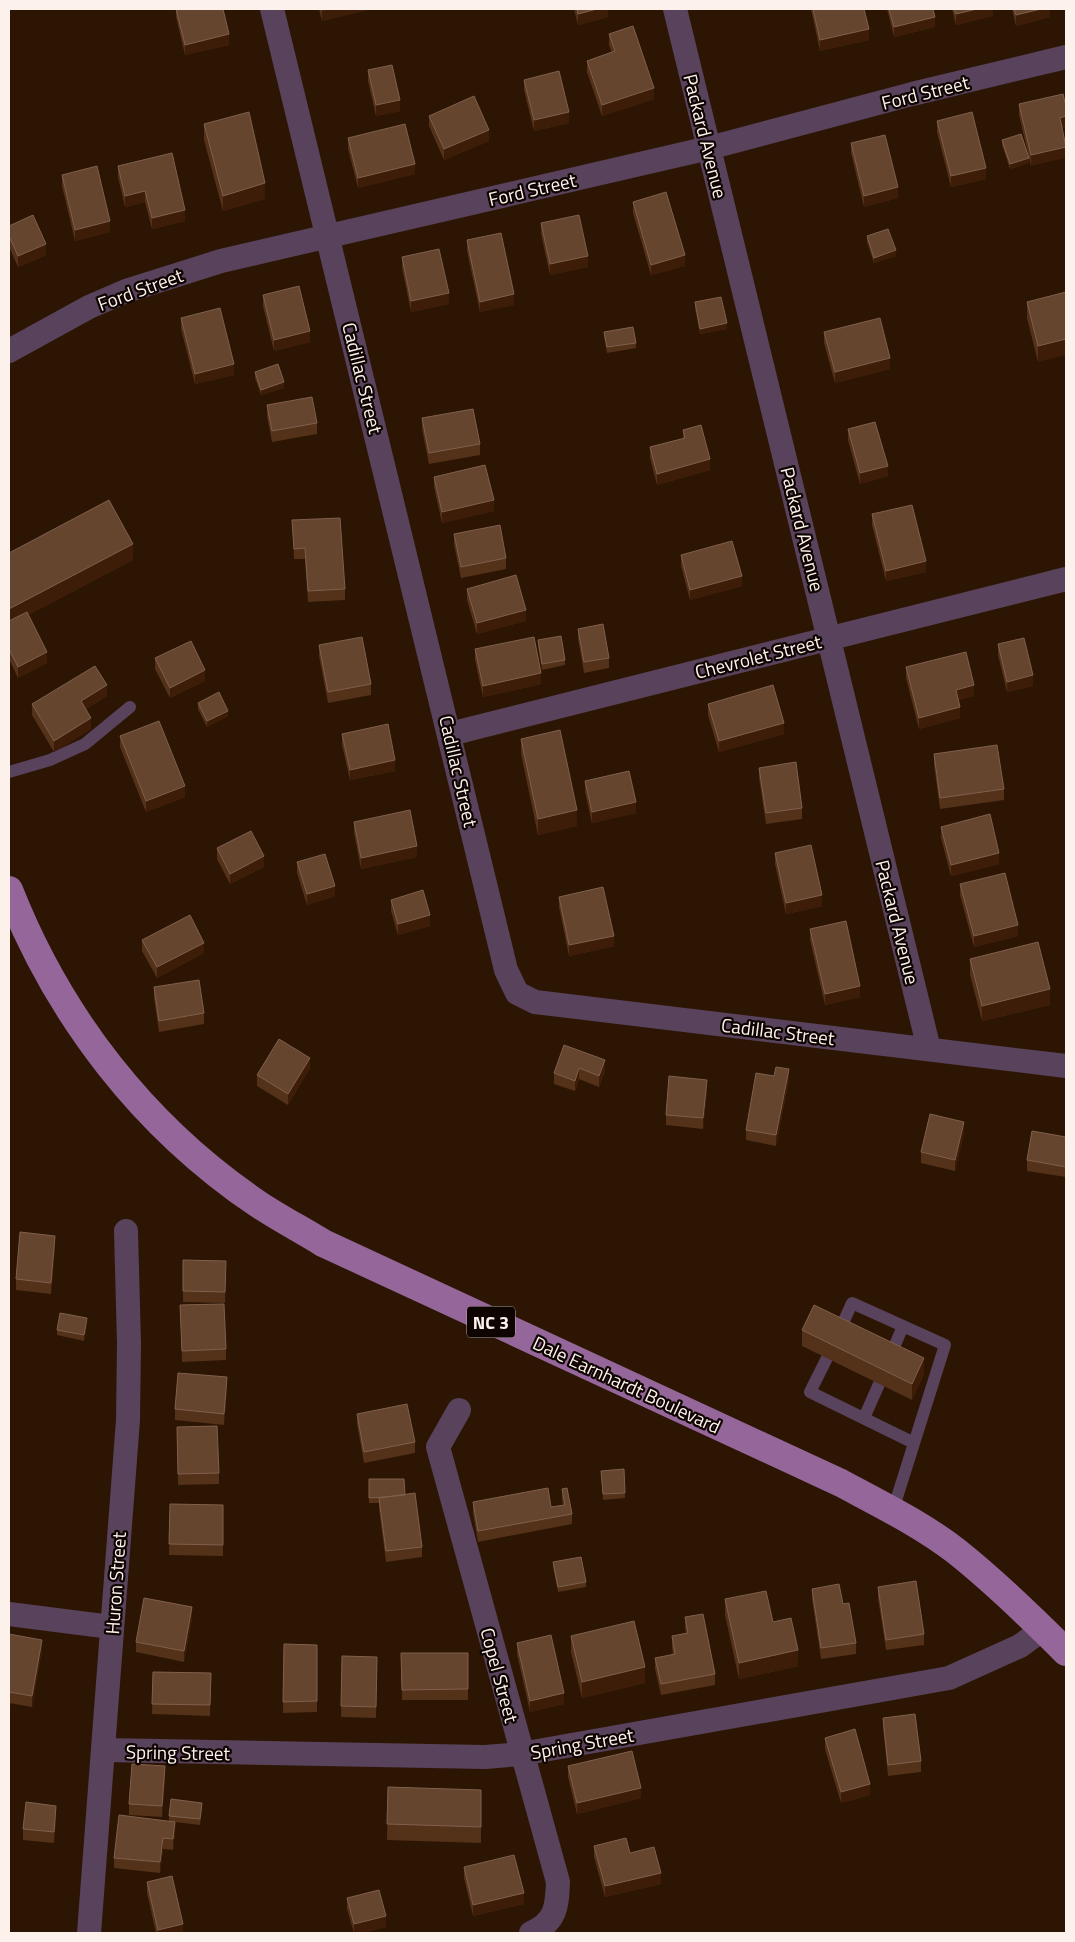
<svg xmlns="http://www.w3.org/2000/svg" width="1075" height="1942" font-family="'Titillium Web',sans-serif">
<rect width="100%" height="100%" fill="#2d1503"/>
<g fill="none" stroke-linecap="round" stroke-linejoin="round">
<path stroke="#59425b" stroke-width="12" d="M9 772 50 760 85 744 130 707
M839 1332 852 1303 945 1345 893 1510
M890 1357 903 1326
M827 1358 810 1392 914 1443
M864 1418 879 1384"/>
<path stroke="#59425b" stroke-width="24" d="M272 9 506 970 517 993 535 1002 1066 1066
M675 9 929 1049
M9 351 89 307 126 291 221 261 709 148 912 94 1066 57
M450 734 1066 579
M459 1410 438 1447 558 1882C557 1907 556 1922 531 1933
M9 1614 111 1627
M105 1750 485 1757 521 1754 949 1678 1020 1646 1043 1629
M89 1933 128 1420 129 1343 126 1231"/>
<path stroke="#95669a" stroke-width="28" d="M9 890C59 1017 144 1127 258 1204 279 1218 302 1230 323 1243L841 1483C880 1504 921 1524 956 1551 995 1582 1031 1617 1066 1652"/>
</g>
<path fill="#543119" d="M176 9H223L229 45 185 55 176 17Z
M319 9H371L322 21Z
M574 9H608V17L578 25Z
M811 9H864L869 40 820 51Z
M887 9H933L935 27 894 37Z
M952 9H993V16L956 25Z
M1012 9H1050V17L1016 26Z
M609 34 654 99 602 116 587 72V61L612 53 609 45Z
M368 70 400 111 376 116 368 81Z
M524 80 569 123 534 131 524 90Z
M1019 104 1066 106V127L1062 128 1031 166 1019 115Z
M429 116 489 141 444 160 429 126Z
M937 121 986 179 951 187 937 132Z
M204 124 265 199 223 211 204 140Z
M348 138 415 174 358 188 348 149Z
M1002 140 1029 163 1010 169 1002 145Z
M851 143 898 198 864 207 851 153Z
M118 166 185 221 152 229 145 202 125 207 118 177Z
M62 175 110 232 75 241 62 186Z
M633 202 685 266 651 275 633 213Z
M541 223 588 267 550 275 541 234Z
M9 226 46 255 18 267 9 247Z
M867 236 896 256 874 263 867 242Z
M467 240 514 305 480 312 467 251Z
M402 257 449 304 411 312 402 268Z
M1066 292 1038 362 1027 318V302Z
M263 295 310 342 274 351 263 306Z
M695 302 727 329 700 334 695 308Z
M181 318 234 375 195 384 181 329Z
M604 332 636 343V348L607 353 604 337Z
M824 332 890 369 835 383 824 343Z
M255 372 284 388 261 395 255 378Z
M267 405 317 423V434L272 442 267 416Z
M422 418 480 444V455L429 464 422 429Z
M848 429 888 476 860 484 848 440Z
M683 430 710 470 657 485 650 458V447L683 439Z
M434 477 494 511 442 523 434 487Z
M872 514 926 572 886 581 872 525Z
M292 520 345 589V600L308 602 305 559H294Z
M454 534 506 558V569L461 578 454 545Z
M9 553 133 560 28 615 47 663 18 678 9 659Z
M681 555 742 586 690 600 681 566Z
M467 589 526 621 477 634 467 600Z
M578 629 609 658V668L584 673 578 639Z
M538 640 565 660V665L542 670 538 646Z
M998 644 1033 686 1007 692 998 655Z
M319 645 371 684V695L328 703 319 656Z
M475 649 541 684 483 697 475 660Z
M155 658 205 681 170 698 155 669Z
M906 667 974 696 958 700 960 718 919 729 906 678Z
M107 696 86 709 91 729 54 752 32 715V704Z
M198 703 228 716 207 727 198 709Z
M708 704 784 734 719 752 708 715Z
M342 734 395 771 350 780 342 745Z
M120 736 185 797 146 812 120 747Z
M521 739 577 826 538 835 521 754Z
M934 754 1004 789V800L940 809 934 765Z
M759 768 802 808V819L766 824 759 778Z
M585 781 636 813 592 823 585 792Z
M354 822 417 857 361 869 354 833Z
M941 827 999 864 951 876 941 838Z
M217 848 264 867 230 884 217 859Z
M775 853 822 906 786 914 775 864Z
M297 862 335 896 307 905 297 873Z
M960 884 1018 936 974 947 960 895Z
M559 897 614 946 569 956 559 907Z
M391 900 430 926 398 935 391 911Z
M810 929 860 997 825 1005 810 940Z
M142 940 204 953 157 978 142 951Z
M970 959 1050 1005 982 1021 970 975Z
M154 987 204 1013V1024L159 1032 154 998Z
M564 1045 605 1071 599 1087 579 1079 575 1091 554 1084V1073Z
M310 1068 288 1105 257 1086V1075Z
M789 1080 776 1146 746 1140V1130Z
M707 1091 703 1129 666 1125V1115Z
M964 1133 955 1171 921 1163V1152Z
M1066 1137V1177L1027 1171V1160Z
M55 1247 51 1294 16 1290V1279Z
M183 1260 226 1261 225 1303 183 1302Z
M180 1305 226 1349V1360L182 1362Z
M87 1324 84 1341 57 1335V1330Z
M802 1330 924 1374 912 1400 802 1346Z
M227 1388 224 1425 175 1420V1409Z
M357 1414 415 1442V1453L364 1463 357 1424Z
M177 1438 219 1473V1484L178 1485Z
M601 1471 625 1493V1498L603 1500Z
M369 1479 405 1495 422 1547V1557L386 1562 379 1509V1503H369Z
M562 1489 572 1514V1524L478 1542 473 1513V1502L551 1507 563 1505 562 1500Z
M170 1504 223 1505V1556L169 1555Z
M553 1562 586 1582V1587L558 1592 553 1567Z
M878 1587 924 1634V1645L886 1650 878 1598Z
M812 1589 856 1643V1654L821 1659 812 1599Z
M725 1599 773 1622 798 1666 739 1679 725 1615Z
M685 1617 715 1674V1685L661 1695 655 1669V1658L673 1655 672 1647V1636L686 1634 685 1628Z
M192 1618 184 1662 136 1652V1642Z
M9 1634 42 1650 32 1707 9 1703Z
M571 1636 645 1683 582 1698 571 1652Z
M517 1643 564 1704 530 1712 517 1654Z
M284 1644 317 1645V1712L283 1713Z
M401 1653H468V1700H402Z
M342 1656 377 1657 376 1718 341 1717Z
M153 1672 211 1673 210 1716 152 1714Z
M883 1718 921 1761V1772L888 1776 883 1728Z
M825 1738 870 1795 841 1803 825 1749Z
M568 1766 641 1798 577 1814 568 1777Z
M165 1777 162 1817 129 1815V1804Z
M388 1787 481 1790V1843L387 1840Z
M202 1808 200 1825 175 1822V1833L173 1850 163 1849 160 1873 114 1868V1858L169 1821V1816Z
M56 1817 54 1843 23 1840V1829Z
M594 1846 630 1853 661 1884 605 1897 594 1857Z
M464 1867 524 1904 473 1916 464 1878Z
M147 1882 183 1933H156L147 1893Z
M347 1898 386 1927 362 1933H354L347 1909Z"/>
<path fill="#3d1d07" d="M330 9H371L322 21V11Z
M597 9H608V17L578 25V14Z
M977 9H993V16L956 25V14Z
M1041 9H1050V17L1016 26V15Z
M935 17V27L894 37V27Z
M869 29V40L820 51V40Z
M229 34V45L185 55V45Z
M654 88V99L602 116V105Z
M400 100V111L376 116V105Z
M569 112V123L534 131V120Z
M1066 116V127L1060 129V118Z
M489 130V141L444 160V149Z
M1066 147V158L1031 166V155Z
M1029 158V163L1010 169V164Z
M415 164V174L358 188V178Z
M986 168V179L951 187V176Z
M265 183V199L223 211V196Z
M898 187V198L864 207V196Z
M145 191V202L125 207V196Z
M185 210V221L152 229V218Z
M110 221V232L75 241V230Z
M46 244V255L18 267V256Z
M896 250V256L874 263V258Z
M685 255V266L651 275V265Z
M588 256V267L550 275V264Z
M449 293V304L411 312V301Z
M514 294V305L480 312V302Z
M727 323V329L700 334V329Z
M310 331V342L274 351V340Z
M1066 339V355L1038 362V346Z
M890 358V369L835 383V372Z
M234 364V375L195 384V374Z
M284 382V388L261 395V390Z
M710 459V470L657 485V474Z
M888 466V476L860 484V473Z
M494 500V511L442 523V512Z
M133 544V560L9 625V609Z
M926 561V572L886 581V571Z
M742 576V586L690 600V590Z
M526 610V621L477 634V623Z
M47 652V663L18 678V667Z
M205 670V681L170 698V688Z
M541 673V684L483 697V686Z
M1033 675V686L1007 692V682Z
M107 685V696L81 712V701Z
M974 685V696L956 701V690Z
M960 707V718L919 729V718Z
M228 711V716L207 727V721Z
M91 718V729L54 752V741Z
M784 723V734L719 752V741Z
M395 760V771L350 780V770Z
M185 786V797L146 812V801Z
M636 802V813L592 823V812Z
M577 810V826L538 835V819Z
M417 846V857L361 869V858Z
M999 853V864L951 876V865Z
M264 856V867L230 884V874Z
M335 886V896L307 905V894Z
M822 895V906L786 914V903Z
M430 915V926L398 935V924Z
M1018 925V936L974 947V936Z
M614 936V946L569 956V945Z
M204 943V953L157 978V967Z
M860 986V997L825 1005V994Z
M1050 989V1005L982 1021V1006Z
M310 1058V1068L288 1105V1094Z
M605 1060V1071L599 1087V1076Z
M579 1068V1079L575 1091V1081Z
M789 1069V1080L776 1146V1135Z
M707 1080V1091L703 1129V1118Z
M964 1122V1133L955 1171V1160Z
M55 1236V1247L51 1294V1283Z
M87 1318V1324L84 1341V1335Z
M924 1358V1374L912 1400V1384Z
M227 1377V1388L224 1425V1414Z
M192 1607V1618L184 1662V1651Z
M42 1640V1650L32 1707V1696Z
M798 1650V1666L739 1679V1663Z
M645 1667V1683L582 1698V1682Z
M564 1693V1704L530 1712V1701Z
M165 1766V1777L162 1817V1806Z
M870 1784V1795L841 1803V1792Z
M641 1788V1798L577 1814V1803Z
M56 1806V1817L54 1843V1832Z
M175 1822V1833L173 1850V1839Z
M163 1838V1849L160 1873V1862Z
M661 1873V1884L605 1897V1886Z
M524 1893V1904L473 1916V1905Z
M386 1916V1927L362 1933H354V1924Z
M183 1924V1933H158V1930Z"/>
<path fill="#66452f" stroke="#7e604d" d="M176 9H223L229 34 185 45Z
M577 9H597L578 14Z
M813 9H864L869 29 820 40Z
M889 9H933L935 17 894 27Z
M954 9H977L956 14Z
M1014 9H1041L1016 15Z
M633 26 654 88 602 105 587 61 615 51 609 34Z
M392 65 400 100 376 105 368 70Z
M559 71 569 112 534 120 524 80Z
M1063 94 1066 106V116L1060 118 1066 147 1031 155 1019 104Z
M474 96 489 130 444 149 429 116Z
M249 112 265 183 223 196 204 124Z
M972 112 986 168 951 176 937 121Z
M405 124 415 164 358 178 348 138Z
M1021 134 1029 158 1010 164 1002 140Z
M885 135 898 187 864 196 851 143Z
M172 153 185 210 152 218 145 191 125 196 118 166Z
M97 166 110 221 75 230 62 175Z
M666 192 685 255 651 265 633 202Z
M33 215 46 244 18 256 9 236V226Z
M579 215 588 256 550 264 541 223Z
M888 229 896 250 874 258 867 236Z
M501 233 514 294 480 302 467 240Z
M439 249 449 293 411 301 402 257Z
M299 286 310 331 274 340 263 295Z
M1066 292V339L1038 346 1027 302Z
M721 297 727 323 700 329 695 302Z
M220 308 234 364 195 374 181 318Z
M880 318 890 358 835 372 824 332Z
M633 327 636 343 607 347 604 332Z
M278 364 284 382 261 390 255 372Z
M312 397 317 423 272 431 267 405Z
M473 409 480 444 429 453 422 418Z
M875 422 888 466 860 473 848 429Z
M701 425 710 459 657 474 650 447 685 438 683 430Z
M485 465 494 500 442 512 434 477Z
M109 500 133 544 9 609V553Z
M912 505 926 561 886 571 872 514Z
M340 518 345 589 308 591 305 548 294 549 292 520Z
M500 525 506 558 461 567 454 534Z
M732 541 742 576 690 590 681 555Z
M516 575 526 610 477 623 467 589Z
M27 612 47 652 18 667 9 649V621Z
M603 624 609 658 584 662 578 629Z
M561 636 565 660 542 664 538 640Z
M362 637 371 684 328 692 319 645Z
M534 637 541 673 483 686 475 649Z
M1024 638 1033 675 1007 682 998 644Z
M191 641 205 670 170 688 155 658Z
M966 652 974 685 956 690 960 707 919 718 906 667Z
M95 666 107 685 81 701 91 718 54 741 32 704Z
M773 685 784 723 719 741 708 704Z
M219 692 228 711 207 721 198 703Z
M159 721 185 786 146 801 120 736Z
M388 724 395 760 350 770 342 734Z
M560 730 577 810 538 819 521 739Z
M997 745 1004 789 940 798 934 754Z
M796 762 802 808 766 813 759 768Z
M629 771 636 802 592 812 585 781Z
M410 810 417 846 361 858 354 822Z
M990 814 999 853 951 865 941 827Z
M251 831 264 856 230 874 217 848Z
M811 845 822 895 786 903 775 853Z
M325 854 335 886 307 894 297 862Z
M1005 873 1018 925 974 936 960 884Z
M603 887 614 936 569 945 559 897Z
M423 890 430 915 398 924 391 900Z
M190 915 204 943 157 967 142 940Z
M846 921 860 986 825 994 810 929Z
M1038 942 1050 989 982 1006 970 959Z
M199 980 204 1013 159 1021 154 987Z
M279 1039 310 1058 288 1094 257 1075Z
M564 1045 605 1060 599 1076 579 1068 575 1081 554 1073Z
M776 1067 789 1069 776 1135 746 1130 756 1073 774 1076Z
M669 1076 707 1080 703 1118 666 1115Z
M930 1114 964 1122 955 1160 921 1152Z
M1032 1131 1066 1137V1167L1027 1160Z
M20 1232 55 1236 51 1283 16 1279Z
M183 1260 226 1261 225 1292 183 1291Z
M224 1304 226 1349 182 1351 180 1305Z
M814 1305 924 1358 912 1384 802 1330Z
M60 1313 87 1318 84 1335 57 1330Z
M178 1373 227 1377 224 1414 175 1409Z
M407 1404 415 1442 364 1452 357 1414Z
M217 1426 219 1473 178 1474 177 1427Z
M624 1469 625 1493 603 1494 601 1471Z
M369 1479H404L405 1495 384 1497 369 1498Z
M548 1488 551 1507 565 1505 562 1489 567 1488 572 1514 478 1531 473 1502Z
M415 1493 422 1547 386 1551 379 1498Z
M170 1504 223 1505V1545L169 1544Z
M581 1557 586 1582 558 1587 553 1562Z
M916 1581 924 1634 886 1640 878 1587Z
M839 1584 843 1604 849 1603 856 1643 821 1648 812 1589Z
M766 1591 773 1622 791 1618 798 1650 739 1663 725 1599Z
M144 1598 192 1607 184 1651 136 1642Z
M703 1614 715 1674 661 1684 655 1658 675 1654 672 1636 688 1633 685 1617Z
M634 1621 645 1667 582 1682 571 1636Z
M9 1634 42 1640 32 1696 9 1692Z
M551 1635 564 1693 530 1701 517 1643Z
M284 1644 317 1645V1701L283 1702Z
M401 1653H468V1689L402 1690Z
M342 1656 377 1657 376 1707 341 1706Z
M153 1672 211 1673 210 1705 152 1704Z
M915 1714 921 1761 888 1765 883 1718Z
M855 1729 870 1784 841 1792 825 1738Z
M632 1751 641 1788 577 1803 568 1766Z
M132 1764 165 1766 162 1806 129 1804Z
M388 1787 481 1790V1827L387 1824Z
M171 1799 202 1803 200 1819 169 1816Z
M26 1802 56 1806 54 1832 23 1829Z
M119 1815 175 1822 173 1839 163 1838 160 1862 114 1858Z
M626 1838 630 1853 654 1847 661 1873 605 1886 594 1846Z
M514 1855 524 1893 473 1905 464 1867Z
M172 1876 183 1924 158 1930 147 1882Z
M379 1890 386 1916 354 1924 347 1898Z"/>
<g text-anchor="middle" dominant-baseline="central" stroke-width="4.5" stroke-linejoin="round" paint-order="stroke">
<rect fill="#0e0401" stroke="#b5aba5" stroke-width="1" x="467" y="1306.5" width="48" height="31" rx="4"/>
<g font-size="18" font-weight="bold" fill="#fdf2eb">
<text x="491" y="1322">NC 3</text>
</g>
<g font-size="19" fill="#fdf2eb" stroke="#0e0401">
<text transform="translate(925 92) rotate(-14)">Ford Street</text>
<text transform="translate(706 136) rotate(76)">Packard Avenue</text>
<text transform="translate(532 189) rotate(-13)">Ford Street</text>
<text transform="translate(140 289) rotate(-20)">Ford Street</text>
<text transform="translate(363 378) rotate(76)">Cadillac Street</text>
<text transform="translate(803 529) rotate(76)">Packard Avenue</text>
<text transform="translate(758 656) rotate(-14)">Chevrolet Street</text>
<text transform="translate(459 771) rotate(77)">Cadillac Street</text>
<text transform="translate(898 922) rotate(76)">Packard Avenue</text>
<text transform="translate(778 1031) rotate(7)">Cadillac Street</text>
<text transform="translate(627 1384) rotate(25)">Dale Earnhardt Boulevard</text>
<text transform="translate(115 1583) rotate(-86)">Huron Street</text>
<text transform="translate(500 1675) rotate(75)">Copel Street</text>
<text transform="translate(582 1743) rotate(-10)">Spring Street</text>
<text transform="translate(178 1752) rotate(1)">Spring Street</text>
</g>
</g>
<rect width="1075" height="1942" fill="none" stroke="#fdf2eb" stroke-width="20"/>
</svg>
